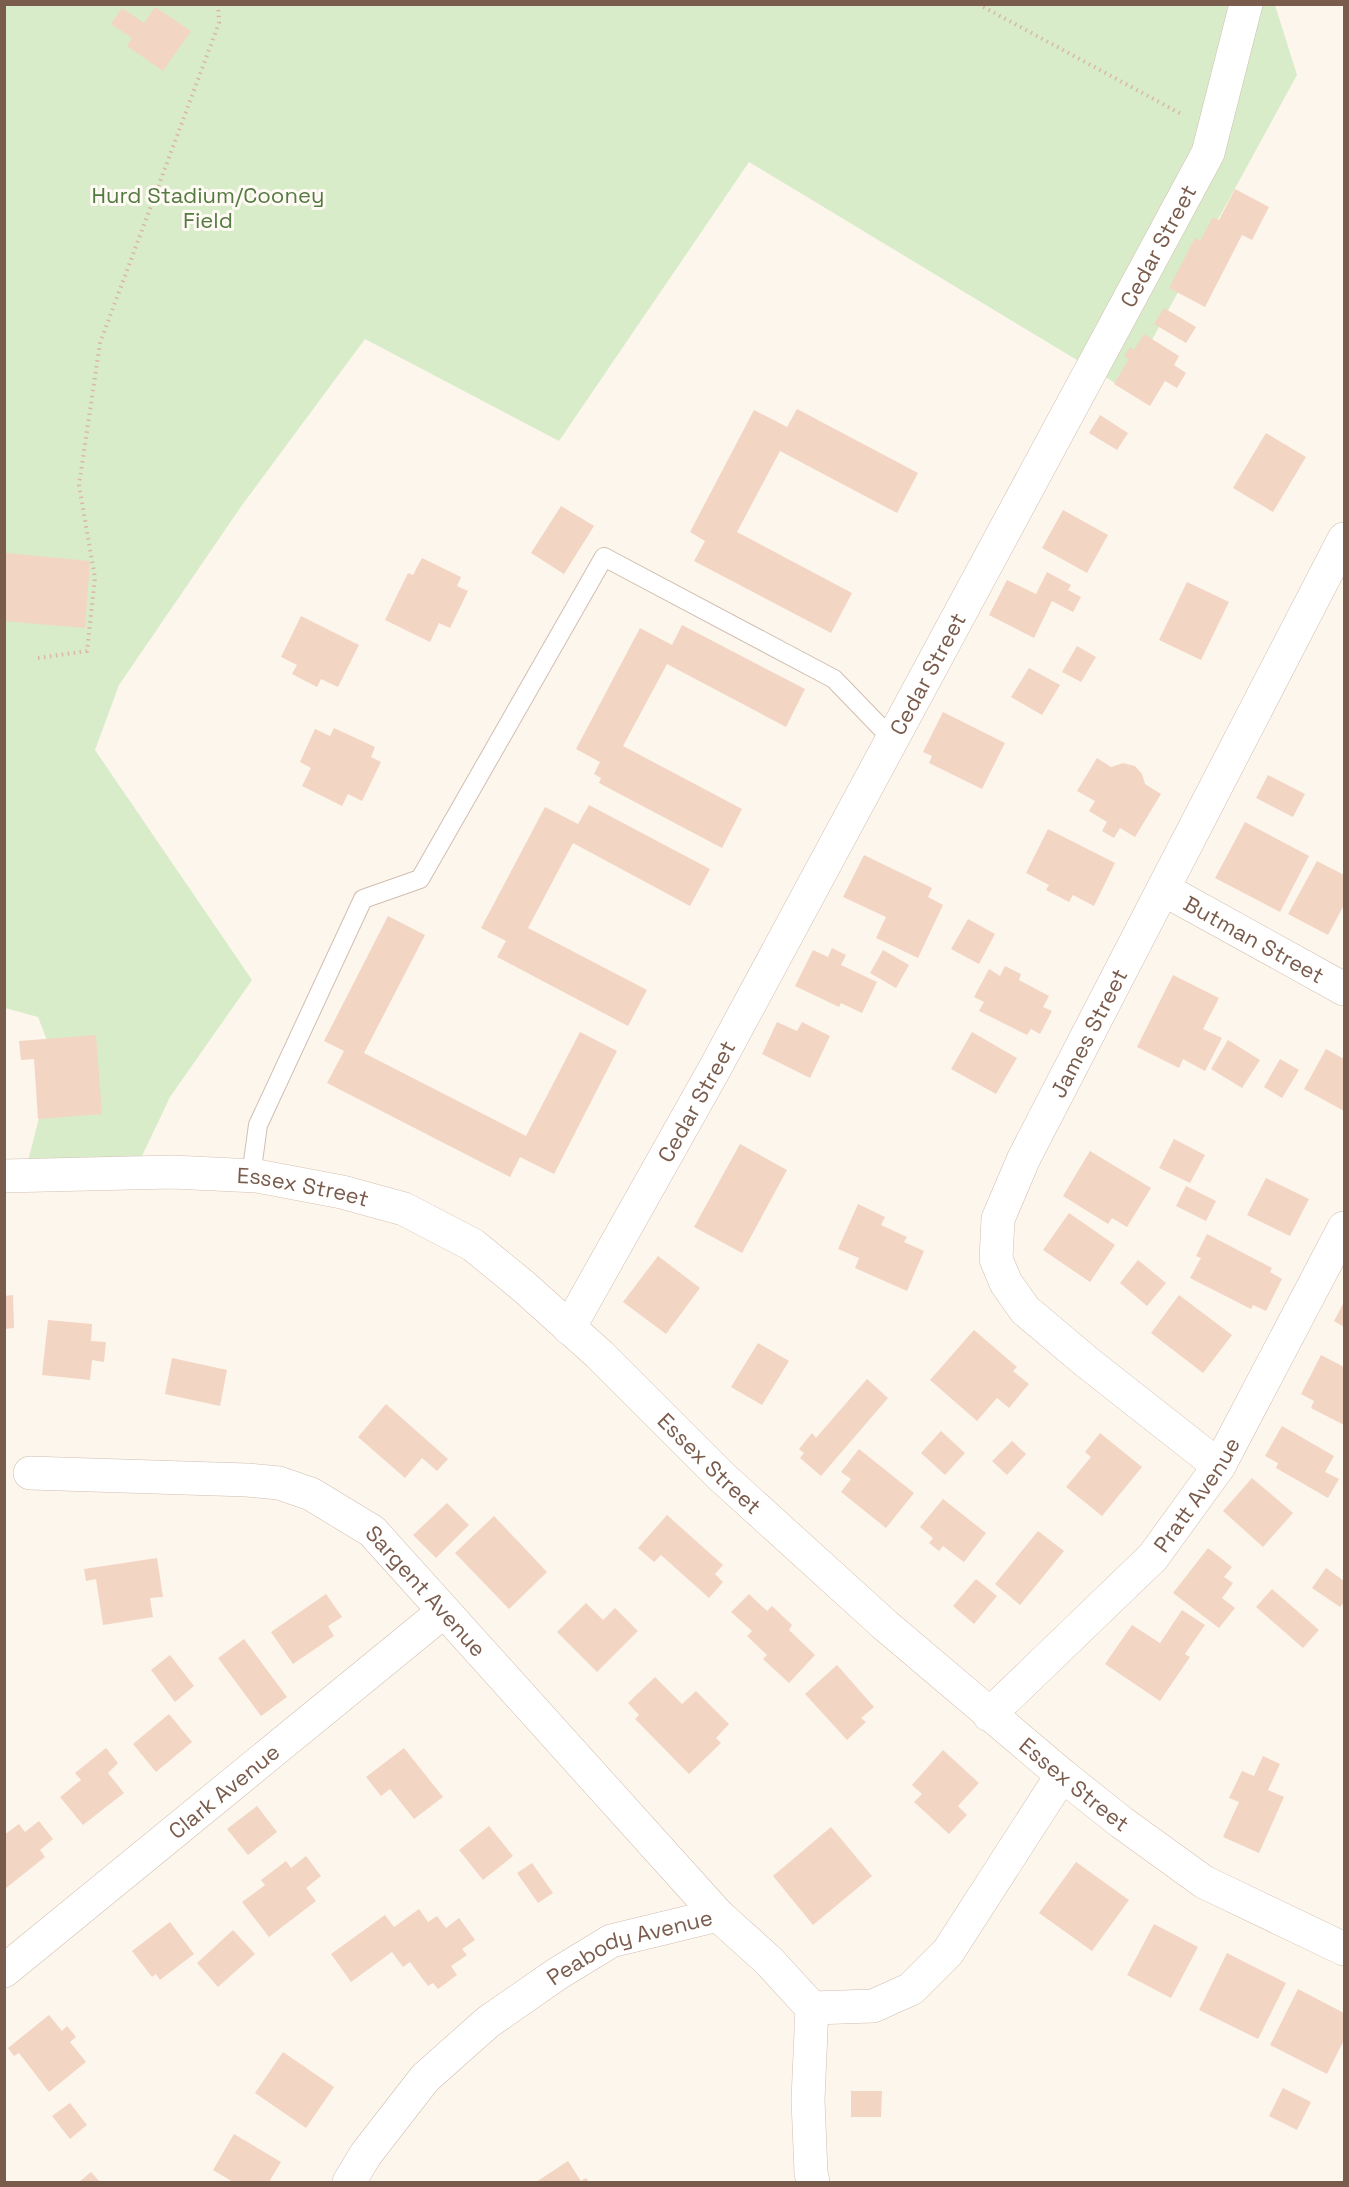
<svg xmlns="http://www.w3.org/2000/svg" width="1349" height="2187" font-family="'Space Grotesk',sans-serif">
<rect width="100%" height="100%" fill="#fdf6ec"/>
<path fill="#d8ecc9" d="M5 5H1275L1297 75 1125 389 749 162 559 441 365 339 240 508 119 685 95 750 252 980 170 1097 133 1175 27 1165 54 1059 38 1017 5 1008Z"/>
<path fill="#f3d5c3" d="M155 7 191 31 163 71 127 46 132 38 111 24 122 8 144 23Z
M1235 189 1269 207 1252 240 1242 235 1205 307 1169 288 1195 238 1200 241 1213 217 1219 220Z
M1164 308 1196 327 1186 343 1154 324Z
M1144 334 1179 356 1174 365 1186 373 1177 388 1165 381 1150 406 1114 384 1129 359 1124 356 1130 347 1134 350Z
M797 409 918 473 897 513 780 451 737 532 852 593 831 633 694 561 705 541 690 532 754 410 787 427Z
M1100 415 1128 433 1117 450 1089 433Z
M1266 433 1306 457 1273 512 1233 488Z
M561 506 594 526 564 574 531 553Z
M1063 510 1108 535 1087 573 1042 548Z
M6 553 90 561 85 628 4 621Z
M422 558 461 577 457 586 468 591 450 628 439 623 430 642 385 620 408 573 413 575Z
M1047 572 1071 585 1068 590 1081 597 1073 612 1052 601 1034 638 989 615 1007 580 1036 594Z
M1187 582 1229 602 1201 660 1159 640Z
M301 616 359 645 338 687 321 679 317 687 292 674 297 665 281 657Z
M682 625 805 689 786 727 667 664 623 746 742 809 722 848 599 783 601 778 594 774 600 762 576 749 640 628 672 645Z
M1077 646 1096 657 1081 682 1062 672Z
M1029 668 1060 685 1042 715 1011 697Z
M943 712 1005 743 982 789 929 763 932 756 923 752Z
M334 728 375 747 371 757 381 762 362 801 348 794 342 806 302 786 311 768 300 762 315 729 330 736Z
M1097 758 1111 767 1123 763 1135 766 1142 774 1145 784 1161 794 1135 837 1120 828 1114 838 1102 831 1107 822 1089 811 1095 801 1077 791Z
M1268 775 1305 794 1293 817 1256 798Z
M589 805 710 869 690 906 573 843 528 928 647 990 628 1026 497 957 506 941 481 928 545 807 578 824Z
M1245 822 1309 856 1280 912 1215 878Z
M1048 829 1115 863 1094 906 1073 895 1069 902 1046 890 1049 885 1026 873Z
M864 855 932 888 928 897 943 905 918 958 876 938 886 917 843 897Z
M1317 861 1344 875V905L1328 935 1288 914Z
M388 916 425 935 364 1053 526 1136 580 1032 617 1051 554 1174 520 1157 510 1177 327 1083 344 1051 324 1041Z
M968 919 995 934 979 964 951 949Z
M832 948 846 955 841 965 877 982 862 1013 841 1003 839 1007 795 986 813 950 828 957Z
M883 950 909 965 896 988 870 973Z
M1005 966 1021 974 1019 980 1049 996 1043 1007 1052 1011 1040 1034 1031 1029 1027 1035 979 1011 984 1002 974 997 989 969 1000 976Z
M1173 975 1219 998 1203 1029 1222 1038 1205 1071 1183 1059 1179 1068 1137 1047Z
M777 1022 797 1031 802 1022 830 1036 810 1078 762 1054Z
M972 1032 1017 1058 996 1094 951 1069Z
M96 1035 102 1114 38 1119 34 1059 21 1060 19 1041Z
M1228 1040 1260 1060 1242 1088 1211 1069Z
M1326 1049 1344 1059V1111L1304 1089Z
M1280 1059 1299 1070 1282 1098 1264 1087Z
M1174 1139 1205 1155 1190 1183 1159 1168Z
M740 1144 787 1170 742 1253 694 1227Z
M1090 1151 1151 1188 1127 1227 1112 1218 1108 1224 1063 1196Z
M1266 1178 1309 1199 1290 1236 1247 1215Z
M1186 1186 1216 1201 1206 1221 1176 1206Z
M858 1204 885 1217 881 1225 907 1237 904 1242 924 1251 907 1291 855 1268 859 1258 838 1249Z
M1069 1213 1115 1245 1090 1282 1043 1250Z
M1207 1234 1272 1268 1270 1272 1282 1279 1266 1311 1253 1305 1251 1309 1190 1278 1201 1258 1196 1256Z
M658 1256 700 1288 666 1334 623 1302Z
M1138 1260 1166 1283 1147 1306 1120 1283Z
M13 1295 14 1328 4 1329V1296Z
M1179 1295 1232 1335 1203 1373 1151 1333Z
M1344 1302V1327L1334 1321Z
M48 1320 92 1324 91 1341 106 1342 104 1362 92 1360 90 1380 42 1375Z
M974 1330 1017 1367 1013 1371 1029 1384 1009 1408 997 1398 977 1421 930 1380Z
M758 1343 789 1361 762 1405 731 1387Z
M1321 1355 1344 1367V1425L1311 1408 1314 1401 1301 1394Z
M172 1358 227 1370 220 1406 165 1394Z
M867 1379 888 1398 821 1476 800 1458 804 1453 799 1449 812 1433 816 1438Z
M386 1404 448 1459 437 1471 422 1458 405 1478 358 1437Z
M1282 1426 1334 1456 1325 1472 1339 1479 1328 1498 1276 1468 1278 1463 1265 1456Z
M941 1431 965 1453 945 1475 921 1453Z
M1100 1433 1142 1467 1102 1516 1066 1487 1091 1457 1085 1452Z
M1012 1441 1026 1454 1007 1475 992 1461Z
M859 1449 914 1493 886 1528 841 1492 851 1479 841 1472Z
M1252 1478 1293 1513 1263 1547 1223 1511Z
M943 1499 986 1533 964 1562 943 1546 939 1551 929 1543 933 1538 920 1527Z
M447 1503 469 1525 436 1558 413 1535Z
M667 1515 723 1565 715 1574 723 1582 709 1598 661 1555 654 1562 638 1548Z
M494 1516 547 1572 509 1609 455 1553Z
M1038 1531 1064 1551 1020 1605 995 1584Z
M1208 1548 1232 1567 1224 1577 1233 1583 1222 1598 1235 1608 1219 1628 1173 1593Z
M157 1558 163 1597 150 1598 153 1617 103 1625 96 1579 86 1581 84 1569Z
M1326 1568 1344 1581V1602L1340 1607 1312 1588Z
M976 1579 997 1596 974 1624 953 1606Z
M1272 1589 1319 1630 1303 1648 1256 1607Z
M326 1594 342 1617 328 1626 334 1636 293 1664 271 1632Z
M749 1594 767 1611 772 1606 792 1625 789 1630 815 1655 789 1683 763 1659 767 1655 747 1636 752 1631 731 1612Z
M586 1603 603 1620 615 1608 638 1631 597 1672 557 1632Z
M1182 1610 1205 1625 1185 1654 1190 1657 1160 1701 1105 1664 1132 1625 1160 1643Z
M244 1639 287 1697 261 1716 218 1658Z
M170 1655 194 1686 175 1702 151 1670Z
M837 1665 874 1707 861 1718 866 1722 847 1740 805 1694Z
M655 1677 682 1704 696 1691 729 1724 716 1738 721 1743 689 1774 635 1719 639 1715 628 1703Z
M169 1714 192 1742 156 1772 133 1744Z
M106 1748 118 1763 108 1773 124 1793 83 1825 60 1797 81 1780 75 1773Z
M404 1748 443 1797 414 1819 390 1789 381 1796 366 1777Z
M943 1750 979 1783 958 1806 967 1815 949 1834 914 1802 922 1794 912 1785Z
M1263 1756 1280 1764 1268 1790 1284 1797 1259 1853 1223 1837 1239 1802 1229 1798 1242 1771 1254 1776Z
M257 1806 277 1832 248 1855 227 1829Z
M39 1821 53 1839 40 1850 45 1857 6 1888 4 1835 19 1824 25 1832Z
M489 1826 513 1856 483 1880 459 1850Z
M831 1827 872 1876 813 1925 773 1876Z
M306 1856 321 1876 306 1888 316 1901 269 1937 242 1902 265 1885 261 1880 286 1861 291 1868Z
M1076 1862 1129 1900 1092 1951 1039 1913Z
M532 1863 553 1893 538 1903 517 1873Z
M419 1909 428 1922 437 1916 446 1928 459 1918 475 1940 462 1949 467 1955 451 1966 457 1975 438 1989 433 1983 428 1986 410 1962 403 1967 392 1952 351 1982 331 1954 385 1915 394 1927Z
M170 1922 194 1954 160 1980 156 1974 152 1977 132 1951Z
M1154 1924 1198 1947 1171 1998 1127 1975Z
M233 1930 255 1954 218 1987 197 1963Z
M1227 1953 1286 1983 1258 2039 1199 2010Z
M1298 1989 1344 2013V2040L1327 2074 1270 2045Z
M49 2015 62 2031 67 2026 76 2037 70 2042 86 2062 49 2092 19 2053 14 2056 8 2048Z
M283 2052 334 2087 306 2128 255 2093Z
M1283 2088 1311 2102 1297 2130 1269 2116Z
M851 2091H882L881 2117H851Z
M70 2103 87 2125 70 2139 52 2116Z
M234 2134 281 2162 269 2182H233L213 2170Z
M568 2161 581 2181 586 2178 589 2182H536Z
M91 2172 100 2182H79Z"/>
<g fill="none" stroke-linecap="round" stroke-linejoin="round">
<defs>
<path id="lane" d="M251 1176 258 1125 363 899 420 879 604 557 834 679 892 739"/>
<g id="street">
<path id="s1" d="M1163 889 1344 989"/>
<path id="s2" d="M569 1328 714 1070 1208 153 1246 4"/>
<path id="s3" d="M1219 1466 1088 1363 1025 1310 1006 1283 996 1259 998 1219 1024 1158 1344 539"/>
<path id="s4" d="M30 1473 247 1480 279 1483 311 1494 372 1531 718 1915"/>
<path id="s5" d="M989 1715 1153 1557 1219 1466 1344 1228"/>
<path id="s6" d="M4 1971 443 1612"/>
<path d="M812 2008 808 2100 811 2173 813 2182"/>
<path id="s7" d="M349 2182 366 2154 425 2078 488 2022 557 1974 611 1941 718 1915 769 1961 812 2008 873 2006 911 1989 948 1952 1062 1775"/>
</g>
<g id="secondary">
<path id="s8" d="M4 1176 172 1172 257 1176 342 1192 404 1209 473 1245 522 1285 600 1355 722 1477 885 1625 1062 1775 1121 1822 1204 1882 1344 1949"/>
</g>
</defs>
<use href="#lane" stroke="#d1beb0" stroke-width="20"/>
<use href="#street" stroke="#d1beb0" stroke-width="34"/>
<use href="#secondary" stroke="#d6c0b0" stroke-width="34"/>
<path stroke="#d9b8a5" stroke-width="4" stroke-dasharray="1.5 4.5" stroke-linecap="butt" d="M978 4 1183 115
M38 658 87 651 95 578 79 485 100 343 219 23 218 4"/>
<use href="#lane" stroke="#fff" stroke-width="18"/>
<use href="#street" stroke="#fff" stroke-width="33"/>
<use href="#secondary" stroke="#fff" stroke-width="33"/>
</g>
<g text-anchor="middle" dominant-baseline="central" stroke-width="6" stroke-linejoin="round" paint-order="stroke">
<g font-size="22" fill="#537a41" stroke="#fffaf3">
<text x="208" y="195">Hurd Stadium/Cooney<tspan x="208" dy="25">Field</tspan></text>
</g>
<g font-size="22" fill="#7a5c4d" stroke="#fffaf3">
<text stroke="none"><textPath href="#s2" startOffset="1232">Cedar Street</textPath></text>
<text stroke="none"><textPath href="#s2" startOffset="746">Cedar Street</textPath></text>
<text stroke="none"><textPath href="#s1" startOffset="104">Butman Street</textPath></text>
<text stroke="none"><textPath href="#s3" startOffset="555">James Street</textPath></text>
<text stroke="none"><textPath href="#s2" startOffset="260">Cedar Street</textPath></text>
<text stroke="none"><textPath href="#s8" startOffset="300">Essex Street</textPath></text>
<text stroke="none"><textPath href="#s8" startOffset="804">Essex Street</textPath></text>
<text stroke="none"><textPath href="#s5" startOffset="304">Pratt Avenue</textPath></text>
<text stroke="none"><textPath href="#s4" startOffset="435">Sargent Avenue</textPath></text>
<text stroke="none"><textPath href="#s8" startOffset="1290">Essex Street</textPath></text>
<text stroke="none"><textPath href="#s6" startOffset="284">Clark Avenue</textPath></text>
<text stroke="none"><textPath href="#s7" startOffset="376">Peabody Avenue</textPath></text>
</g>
</g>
<rect width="1349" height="2187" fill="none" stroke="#7a5c4d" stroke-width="12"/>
</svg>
